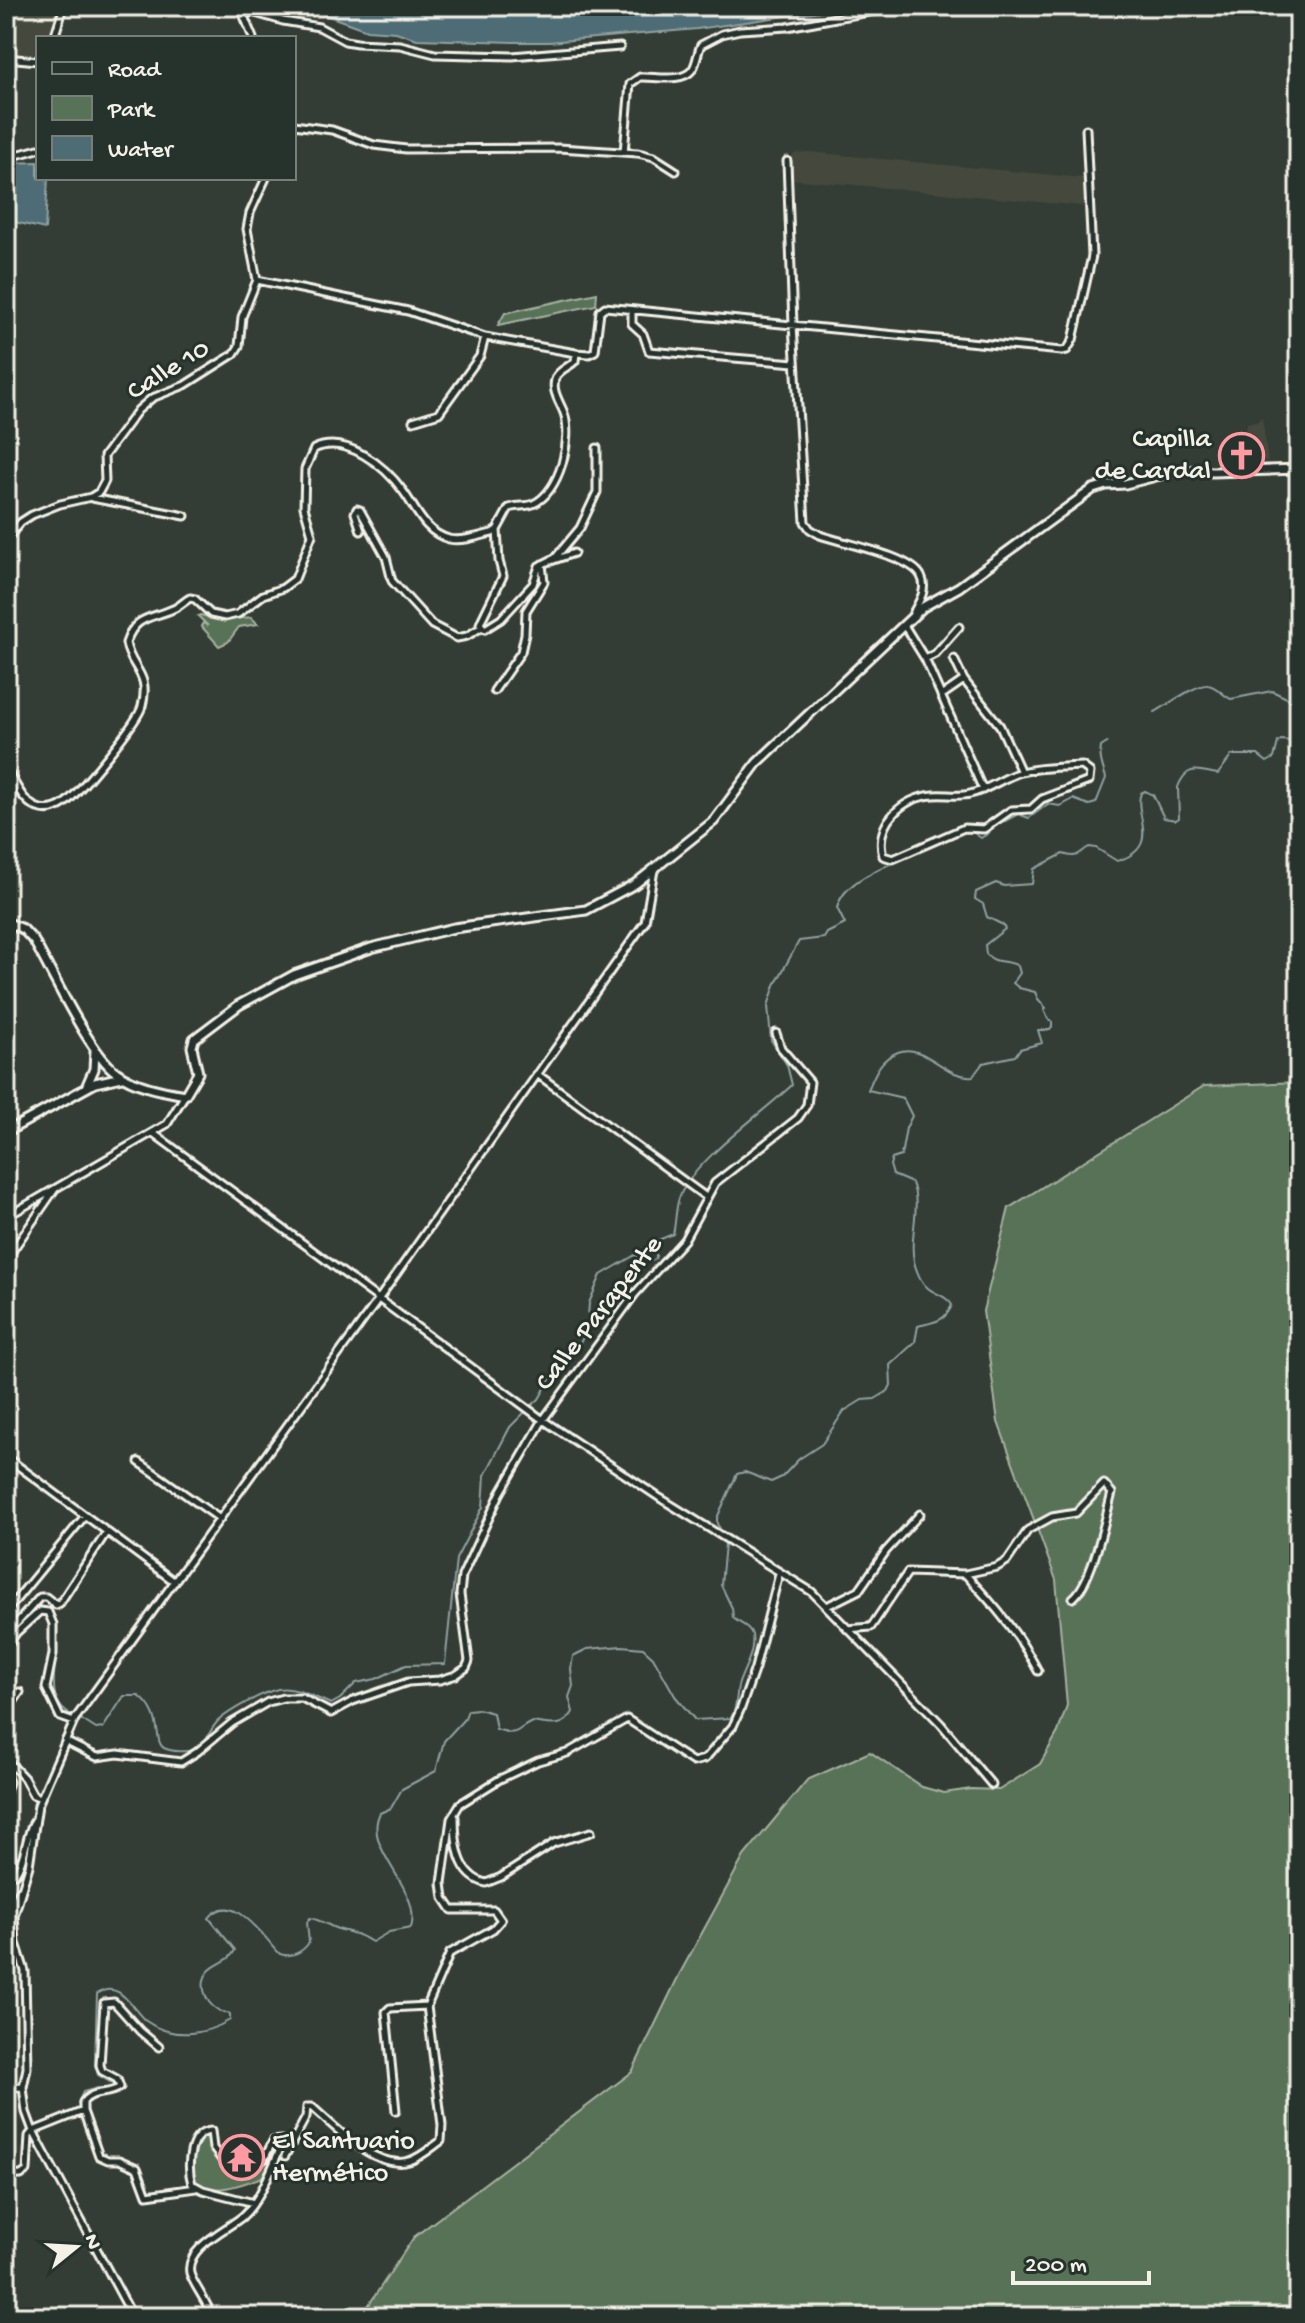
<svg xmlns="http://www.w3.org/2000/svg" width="1305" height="2323" font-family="'Gochi Hand',sans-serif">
<rect width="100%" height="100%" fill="#343d35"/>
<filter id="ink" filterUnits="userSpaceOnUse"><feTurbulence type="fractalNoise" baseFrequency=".0125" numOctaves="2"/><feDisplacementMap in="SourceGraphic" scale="16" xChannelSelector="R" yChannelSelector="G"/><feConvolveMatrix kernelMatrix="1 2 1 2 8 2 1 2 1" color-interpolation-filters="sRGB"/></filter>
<g filter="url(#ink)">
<path fill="#44493e" d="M6 6H69L60 24 58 38H38V56L6 55Z
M808 152 1083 178V206L791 179 792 156 795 153Z
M1262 417 1268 461 1244 463 1247 423 1257 422Z"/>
<path fill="#587258" stroke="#a6b2a0" stroke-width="2" d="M597 293 596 305 498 325 505 313Z
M200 615 225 620 251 617 258 624 239 627 228 642 219 646 201 626 203 623 208 626 198 616Z
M1299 1082V2317H353L368 2306 414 2237 632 2072 679 1975 744 1856 807 1780 870 1752 922 1787 944 1793 971 1789 999 1790 1040 1764 1058 1732 1067 1705 1056 1580 998 1422 983 1311 1009 1208 1204 1086Z
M209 2133C209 2152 214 2161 231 2171L258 2164 274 2143 277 2141 279 2146 262 2177C241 2185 213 2196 194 2182L191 2166 195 2141Z"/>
<path fill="#4d6c74" stroke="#90a1a2" stroke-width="2" d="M301 6H432L450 11 587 15 656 6H855L697 29 549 42H513L417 39 396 32 367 30Z
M38 162V178H48L45 229 6 220 8 163Z"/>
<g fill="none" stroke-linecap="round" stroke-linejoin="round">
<path stroke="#90a1a2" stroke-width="2" d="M1155 712C1166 706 1197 683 1208 685 1217 686 1223 696 1231 699L1272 691 1289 699 1299 698
M997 822 1005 821 1018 814 1029 818 1048 804 1060 806 1073 799 1089 805 1096 803 1106 778C1103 767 1099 759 1101 747L1107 743
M971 831 981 838 989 833 992 826
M530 1407 539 1399 552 1376 574 1354 587 1330 589 1303 601 1275 635 1255 652 1261 656 1258V1241L673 1234C676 1223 675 1210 679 1198 693 1161 763 1113 792 1085L787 1065 771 1040 768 1006 775 985 799 941 824 938 827 933 845 924 837 908C844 878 890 866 913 853
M725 1536 717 1524V1518L737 1474 745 1472 771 1482 782 1477 799 1459 822 1444 844 1411 862 1400 875 1399 888 1391 891 1385 890 1365 915 1342 918 1326C934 1322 945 1322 952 1305 943 1290 927 1298 917 1271 905 1243 923 1210 912 1183L893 1175 890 1165 892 1159 901 1156 906 1128 912 1116 903 1098 868 1090C875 1073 880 1059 898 1052 925 1042 946 1080 973 1076L983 1063 1015 1056 1020 1049 1042 1043 1038 1030H1050L1052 1027V1022L1048 1019 1044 1010 1046 1008 1038 999 1035 992 1019 988 1013 983 1020 973 1018 966C1007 959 996 965 986 954L985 945 1005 929 1003 925 987 917 983 904 975 899 976 892 996 883 1004 886 1032 884 1034 869 1063 854C1078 859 1077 854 1089 847L1096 848 1117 861C1164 847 1132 814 1141 793L1145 791 1153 795 1164 818 1176 820 1179 818 1178 787C1188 762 1200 772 1218 774L1232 755H1258L1267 762 1274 758 1278 742 1281 740 1299 742
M49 1603 55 1624
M6 1637 26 1619 36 1605
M55 1647C57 1673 44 1702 73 1716
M79 1718 96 1729 103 1728 124 1696H139C164 1714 153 1742 164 1748 172 1752 187 1752 195 1750 205 1746 210 1729 218 1721 229 1711 263 1692 278 1689 294 1686 316 1698 331 1704L340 1699 356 1683 376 1679 406 1665 445 1664 456 1559 483 1507 485 1475 510 1427 525 1412
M78 2103 83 2092 98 2088H115V2085L98 2075 95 2065 97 1994C120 1978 132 2010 146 2021 172 2040 205 2035 230 2020V2014C226 2013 221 2012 218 2010 204 2002 198 1981 210 1970 220 1961 229 1962 235 1950L209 1918C233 1888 264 1938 280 1954 292 1958 301 1953 309 1943L307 1922 310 1918C322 1920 330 1927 341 1930 353 1933 361 1935 372 1942L389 1932 411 1928C423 1888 361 1849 380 1813L391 1808 402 1789 436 1771 444 1741 465 1718 468 1710 478 1709 493 1713 496 1729C521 1737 514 1730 532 1722 549 1724 563 1730 573 1712L569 1697 573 1686 571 1669 573 1656 587 1649 622 1646 643 1648 653 1657 675 1696 695 1720 731 1718C737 1709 736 1697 738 1686 743 1669 755 1654 752 1635 750 1626 740 1624 733 1618L732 1608 721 1585 725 1544"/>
<defs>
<path id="street" d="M1293 6 1299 8
M241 9 283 21 319 27 345 41 357 43 400 45 435 54 512 56 620 47
M241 9 253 38
M54 38 64 6
M6 58 38 61
M294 125 332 130 374 145 406 149 559 148 638 153 654 157 676 171
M624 152 630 84 640 77C654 76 682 83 692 70 697 64 697 53 701 45L722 34 740 30 787 27 901 6
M6 158 38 149
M787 161 793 325 805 522 810 529 820 535C842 543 911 556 921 576 928 589 919 602 913 613
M257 280 408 311 485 337 576 353 589 354 595 351 600 311 605 307 1062 351 1067 350 1073 340 1092 256 1086 129
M632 310V324L643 334 649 351 795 363
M413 421 439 413 480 356 485 337
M92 498 185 516
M497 530 499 561 503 576 482 619 480 624 485 629 501 619 533 584 539 566 555 558 580 528 597 492V448
M361 531 355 513 357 509 360 510 386 557 392 581 432 625 457 638 467 636 482 627
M6 540 21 522 32 515 60 504 91 497 99 492 105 481 104 456 138 410 152 398 185 385 234 354 239 346 242 317 257 280 247 229 250 213 266 178
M551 561 574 553
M904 625 925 659
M959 627 935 654 925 659 983 790
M954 659 964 680 1000 726 1021 772
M494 691 521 652 525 634 526 611 544 582 542 564
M941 696 964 680
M1082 766 1090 772 1089 781 1042 799 1031 809 1011 810 984 829 964 828 893 859 883 856C874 824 902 797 934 795 946 794 958 797 970 794 988 790 1004 777 1021 772 1040 767 1063 767 1082 766Z
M6 768C15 782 23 805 41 809 50 811 58 808 65 803 78 794 139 721 142 706 151 672 130 669 126 643 135 615 151 619 173 609 179 607 184 601 190 598L195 599 211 614 225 617 238 614 263 595 283 588 295 579 312 535 304 507 305 469 314 449C346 434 385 466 403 491 417 510 424 532 449 539 462 542 479 536 492 533L497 530 509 508C517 505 526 507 533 504 560 493 573 438 564 413 560 402 550 389 556 377 559 370 569 367 575 361L576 353
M537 1074 706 1197
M153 1133 543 1420 660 1498 812 1592 941 1724 992 1785
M6 1217 167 1124 185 1095
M6 1260 55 1189
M6 1457 175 1582
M139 1462 220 1519
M6 1474 15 1463
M966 1575C994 1605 1019 1634 1038 1671
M827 1606 859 1590 886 1551 920 1514
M6 1612 84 1517
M16 1624 40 1597H46L56 1605 60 1603 106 1533
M847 1629 871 1627 908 1572 965 1574 997 1567 1007 1561 1028 1530 1052 1517 1076 1513 1104 1484 1112 1493C1105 1519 1093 1581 1073 1598
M6 1647 16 1633 40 1611 48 1612 53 1624V1654L46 1688 60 1717 74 1722
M6 1712 20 1692
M65 1741 97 1757 118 1754 181 1762 197 1752 232 1723 268 1702 283 1698H302L331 1713 353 1701 408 1682 440 1680 456 1675 466 1668 469 1661 460 1594 462 1576 500 1494 543 1420 635 1294 684 1240 715 1183 798 1118 807 1105 810 1082 781 1048 776 1033
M6 1759 24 1778 33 1795 41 1798
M6 1773 9 1782 6 1792
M455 1817C455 1841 457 1876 486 1883L501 1877 554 1843 591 1832
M6 1849 12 1858 9 1872 15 1874C27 1857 25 1833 35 1820
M6 1917 20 1890
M159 2047 140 2031 114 2002 104 2003 100 2065 102 2071 117 2079 120 2087C109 2096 93 2089 83 2102V2111L99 2156 108 2160H119L137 2168 147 2195 196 2188
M6 2088 23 2087
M396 2111 386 2012 390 2008 427 2006
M285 2156 306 2117 307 2107H312C334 2126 376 2171 409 2161 420 2158 431 2148 441 2141L442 2125 427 2006 450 1953 493 1929 501 1920 494 1910H452L444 1898 442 1883 451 1819 460 1804 500 1779 538 1761 567 1753 627 1719 693 1762 705 1759 733 1726 741 1708 755 1668 779 1574
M225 2164 213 2148 211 2131C188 2132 187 2167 192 2184L203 2190 254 2203
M6 2176 21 2175 27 2171 29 2136 33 2131 83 2111
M133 2317 33 2131 26 2112 23 2087 27 2068 25 1971 16 1943 14 1916 29 1866 38 1805 75 1719 378 1300 645 922 654 870
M212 2317C208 2302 192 2283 190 2273 185 2247 228 2229 243 2216 262 2198 271 2168 282 2145L281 2140 273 2141 264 2159 257 2163"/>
<path id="secondary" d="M6 922 23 929 34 941C52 972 90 1054 116 1072 135 1086 162 1091 185 1095L198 1073 192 1047 194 1039 239 1005 294 975 371 948 454 928 586 910 635 884 714 821 757 763 923 607 959 587 1093 489 1106 485 1125 484 1179 470 1213 472 1299 469
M87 1085 94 1069 95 1051
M6 1132 95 1083 122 1077"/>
</defs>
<use href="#street" stroke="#f4f1e8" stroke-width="11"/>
<use href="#secondary" stroke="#f4f1e8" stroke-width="13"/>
<use href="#street" stroke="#26332d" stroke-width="5"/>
<use href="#secondary" stroke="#26332d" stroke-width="7"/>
</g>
</g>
<defs>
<symbol id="church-ring" viewBox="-11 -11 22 22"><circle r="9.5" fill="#26332d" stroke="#ff9aa2" stroke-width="1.5"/><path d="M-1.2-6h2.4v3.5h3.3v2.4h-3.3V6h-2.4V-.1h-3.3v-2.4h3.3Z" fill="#ff9aa2"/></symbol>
<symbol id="temple-ring" viewBox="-11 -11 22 22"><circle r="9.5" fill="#26332d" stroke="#ff9aa2" stroke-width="1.5"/><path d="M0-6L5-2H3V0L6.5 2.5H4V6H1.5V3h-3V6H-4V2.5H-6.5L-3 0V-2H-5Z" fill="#ff9aa2"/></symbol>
</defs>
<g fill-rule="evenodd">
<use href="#church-ring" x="1216" y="430" width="51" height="51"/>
<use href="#temple-ring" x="216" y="2132" width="51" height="51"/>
</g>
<g text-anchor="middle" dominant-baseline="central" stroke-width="6" stroke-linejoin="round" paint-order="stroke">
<g font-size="28" fill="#f4f1e8" stroke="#26332d">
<text transform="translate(169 371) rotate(-32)">Calle 10</text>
<text transform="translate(600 1314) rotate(-52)">Calle Parapente</text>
</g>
<g font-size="28" fill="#f4f1e8" stroke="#26332d" text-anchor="end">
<text x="1211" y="440">Capilla<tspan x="1211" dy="32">de Cardal</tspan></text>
<text x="272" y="2142" text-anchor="start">El Santuario<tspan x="272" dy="32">Hermético</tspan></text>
</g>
</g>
<rect width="1305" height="2323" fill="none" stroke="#26332d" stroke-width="32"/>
<rect x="16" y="16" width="1273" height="2291" fill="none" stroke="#f4f1e8" stroke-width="3" filter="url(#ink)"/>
<rect x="36" y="36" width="260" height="144" fill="#26332d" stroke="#787f78" stroke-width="2"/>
<rect x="52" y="62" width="40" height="12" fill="#26332d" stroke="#787f78" stroke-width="2"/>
<text x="108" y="76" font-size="24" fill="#f4f1e8">Road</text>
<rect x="52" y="96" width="40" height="24" fill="#587258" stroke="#787f78" stroke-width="2"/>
<text x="108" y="116" font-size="24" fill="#f4f1e8">Park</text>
<rect x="52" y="136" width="40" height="24" fill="#4d6c74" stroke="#787f78" stroke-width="2"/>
<text x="108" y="156" font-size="24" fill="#f4f1e8">Water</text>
<g transform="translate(76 2247) rotate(72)" stroke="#26332d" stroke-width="6" paint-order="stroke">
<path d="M0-6L14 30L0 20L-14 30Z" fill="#f4f1e8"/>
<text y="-12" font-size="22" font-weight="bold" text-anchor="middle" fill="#f4f1e8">N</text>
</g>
<path d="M1013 2271v12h136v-12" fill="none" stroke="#f4f1e8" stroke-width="4"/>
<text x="1025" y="2271" font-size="24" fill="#f4f1e8" stroke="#26332d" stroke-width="6" paint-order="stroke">200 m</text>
</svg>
